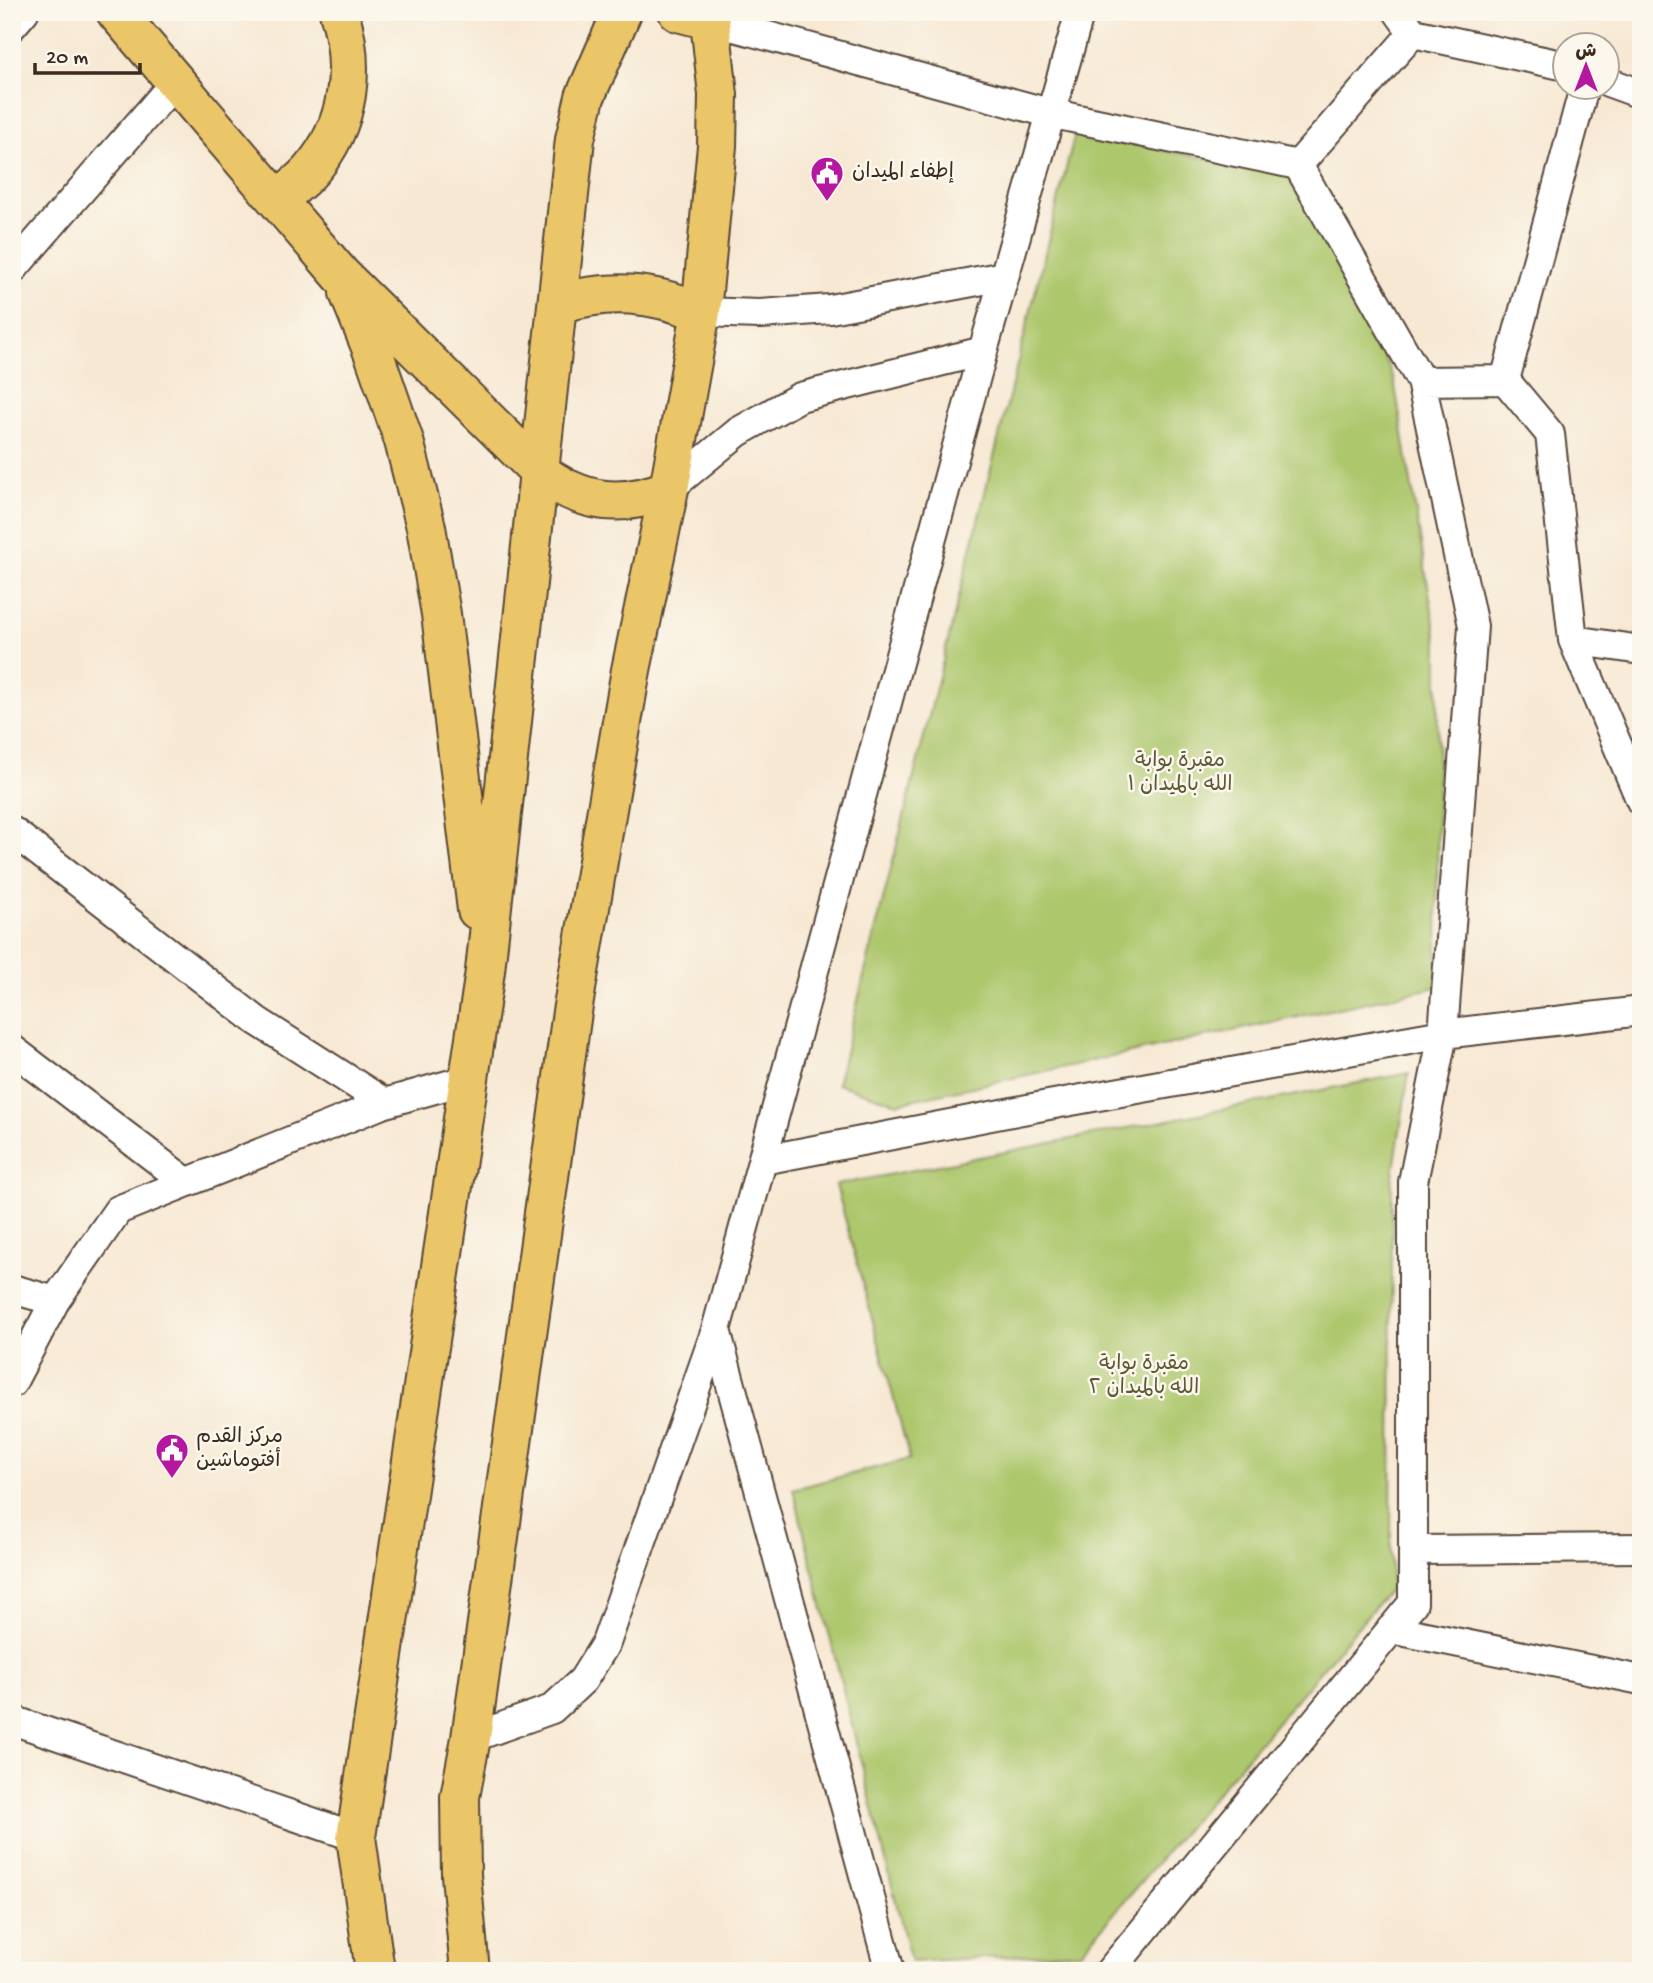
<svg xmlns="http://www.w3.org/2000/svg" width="1653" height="1983" font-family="'Gochi Hand','Playpen Sans Arabic',sans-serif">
<rect width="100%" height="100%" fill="#fbf7ec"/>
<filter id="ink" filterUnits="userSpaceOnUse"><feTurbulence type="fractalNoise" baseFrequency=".0143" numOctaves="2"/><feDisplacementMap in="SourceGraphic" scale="14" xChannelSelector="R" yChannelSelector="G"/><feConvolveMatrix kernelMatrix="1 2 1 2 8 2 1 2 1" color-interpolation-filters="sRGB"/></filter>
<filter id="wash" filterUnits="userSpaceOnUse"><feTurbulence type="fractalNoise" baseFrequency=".00686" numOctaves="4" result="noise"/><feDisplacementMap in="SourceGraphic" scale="28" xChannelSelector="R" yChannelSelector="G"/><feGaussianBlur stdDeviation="1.57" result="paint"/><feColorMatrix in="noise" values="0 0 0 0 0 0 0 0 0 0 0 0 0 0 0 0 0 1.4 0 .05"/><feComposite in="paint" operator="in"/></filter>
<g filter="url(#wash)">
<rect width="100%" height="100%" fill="#f7e8d3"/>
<path fill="#adc76d" stroke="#747846" stroke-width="2" d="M1075 133 1311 179 1394 380 1438 646 1437 987 897 1103 837 1084Z
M1409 1073 1392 1182 1391 1588 1081 1952 911 1962 793 1489 910 1459 836 1185Z"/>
</g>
<g filter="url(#ink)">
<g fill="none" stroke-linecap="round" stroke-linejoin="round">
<defs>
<path id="minor" d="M709 20 1049 113 1298 165 1421 381 1473 626 1443 1034 1413 1182V1603L1110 1971
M12 26 24 12
M1413 33 1566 66
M1608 82 1641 94
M1298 165 1413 33 1398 12
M12 270 176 81
M701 312 760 314 830 309 1004 276
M1505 380 1584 88
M1421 381 1505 380 1550 434 1573 640 1641 650
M669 489 738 432 800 397 983 351
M1573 640 1641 801
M12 831 257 1021 385 1103
M12 1049 186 1182
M763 1160 1043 1106 1443 1034 1641 1011
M12 1289 55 1301
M716 1330 890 1971
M12 1383 55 1301 118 1210 385 1103 469 1079
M1415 1550 1641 1548
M1391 1629 1641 1680
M12 1720 356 1837
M471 1738 552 1709 583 1680 606 1643 716 1330 983 351 1080 12"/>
<path id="primary" d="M116 12 341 275 540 472C581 503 621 509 669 489
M678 12 709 20
M278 199C289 190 302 181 311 170 350 125 356 67 339 12
M349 293 375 357 404 441 426 527 441 614 477 910
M558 304C609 288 652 292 701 312
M375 1971 356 1837 485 971 575 139 585 97 622 12
M470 1971 461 1875 460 1797 471 1738 572 1012 631 670 669 489 701 312 717 146 718 95 709 12"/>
</defs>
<use href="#minor" stroke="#574639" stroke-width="32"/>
<use href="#primary" stroke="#574639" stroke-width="42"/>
<use href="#minor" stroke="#fff" stroke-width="28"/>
<use href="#primary" stroke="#ebc669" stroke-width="38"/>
</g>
</g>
<defs>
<symbol id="civic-pin" viewBox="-11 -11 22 30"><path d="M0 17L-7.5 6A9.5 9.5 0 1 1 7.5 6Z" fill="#b5179e" stroke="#fbf7ec"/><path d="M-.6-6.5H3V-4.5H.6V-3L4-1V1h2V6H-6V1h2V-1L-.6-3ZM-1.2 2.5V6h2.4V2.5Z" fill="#fff"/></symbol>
</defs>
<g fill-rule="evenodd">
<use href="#civic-pin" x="808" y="154" width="38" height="52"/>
<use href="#civic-pin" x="153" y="1431" width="38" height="52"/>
</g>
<g text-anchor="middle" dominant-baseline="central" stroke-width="5" stroke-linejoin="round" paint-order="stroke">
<g font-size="21" fill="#3b2a1e" stroke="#fbf7ec" text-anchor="start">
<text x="852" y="173">إطفاء الميدان</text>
<text x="196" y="1438">مركز القدم<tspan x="196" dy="24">أفتوماشين</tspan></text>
</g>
<g font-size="21" fill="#5d5936" stroke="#fbf7ec">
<text x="1180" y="762">مقبرة بوابة<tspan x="1180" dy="24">الله بالميدان ١</tspan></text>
<text x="1144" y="1365">مقبرة بوابة<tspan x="1144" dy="24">الله بالميدان ٢</tspan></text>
</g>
</g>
<rect width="1653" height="1983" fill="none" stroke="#fbf7ec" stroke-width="42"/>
<g transform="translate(1586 66)"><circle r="33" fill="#fbf7ec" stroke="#aea59a" stroke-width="2"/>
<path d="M0-5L12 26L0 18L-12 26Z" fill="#b5179e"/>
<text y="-10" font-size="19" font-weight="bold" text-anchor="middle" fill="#3b2a1e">ش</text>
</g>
<path d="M35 63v10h105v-10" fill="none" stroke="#3b2a1e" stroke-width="3.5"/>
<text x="46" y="63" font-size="21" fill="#3b2a1e" stroke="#fbf7ec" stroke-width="5" paint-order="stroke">20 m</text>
</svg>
